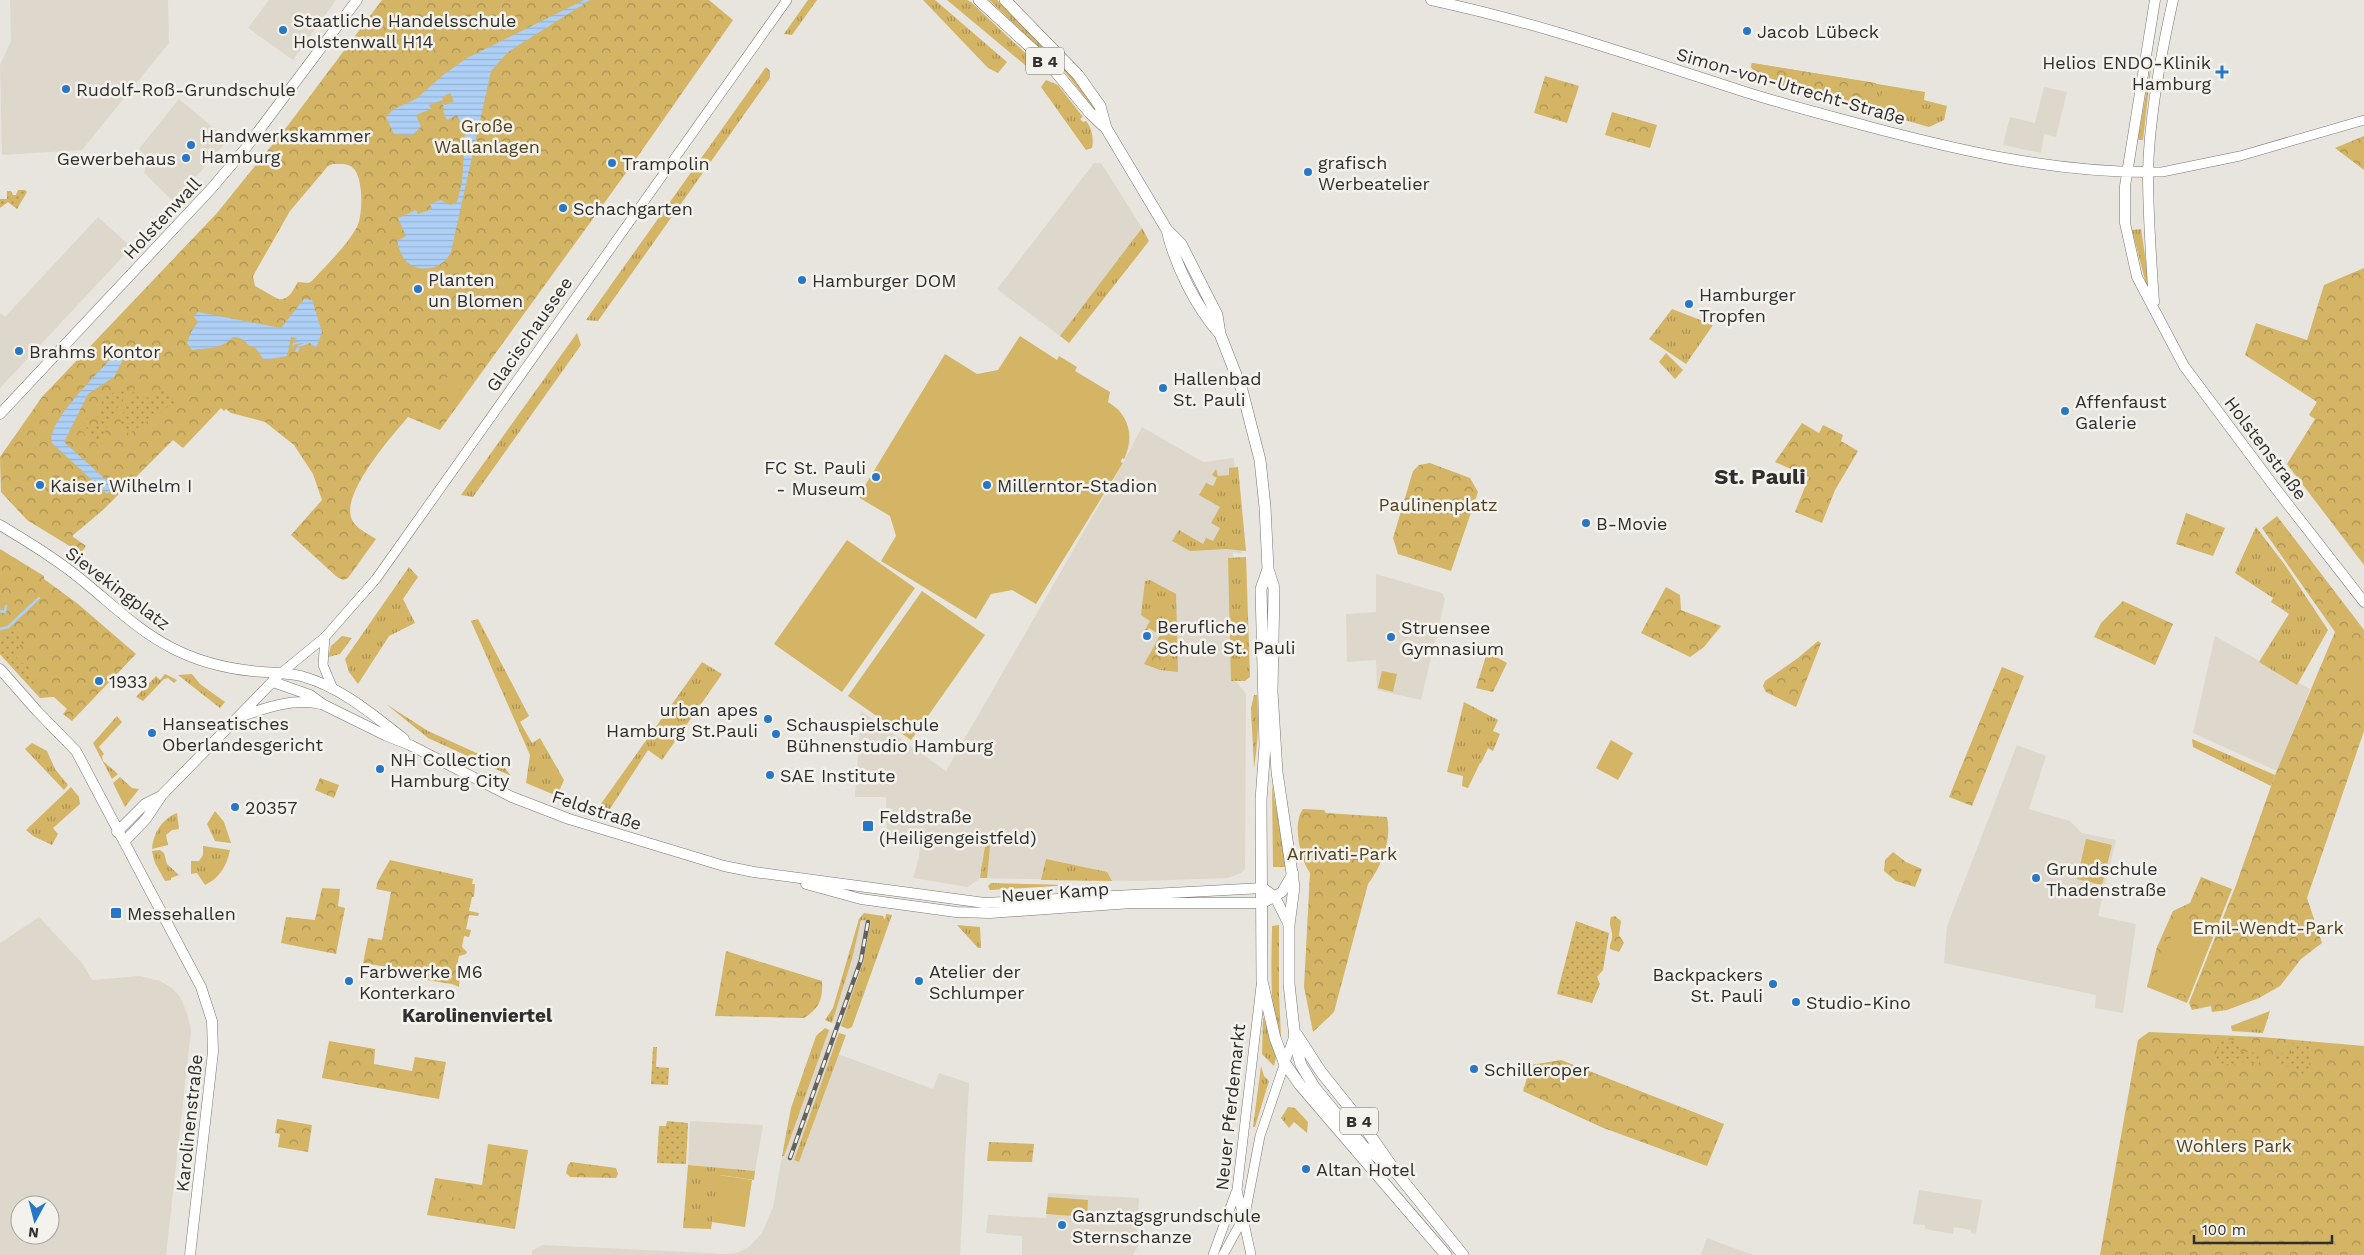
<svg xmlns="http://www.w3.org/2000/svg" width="2364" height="1255" font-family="'Work Sans',sans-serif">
<defs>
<pattern id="grass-tufts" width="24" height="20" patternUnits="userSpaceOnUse" patternTransform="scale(1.25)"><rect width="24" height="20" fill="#d4b465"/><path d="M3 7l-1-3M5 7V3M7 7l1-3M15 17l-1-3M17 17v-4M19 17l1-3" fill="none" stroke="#ac9354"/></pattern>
<pattern id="park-crowns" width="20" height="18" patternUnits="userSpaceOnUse" patternTransform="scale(1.25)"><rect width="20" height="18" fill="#d4b465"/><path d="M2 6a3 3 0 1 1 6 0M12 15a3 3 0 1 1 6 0" fill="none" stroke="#ac9354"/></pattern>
<pattern id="garden-dots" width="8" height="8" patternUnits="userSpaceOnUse" patternTransform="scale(1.25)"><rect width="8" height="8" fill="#d4b465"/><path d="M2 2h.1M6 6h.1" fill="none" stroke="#ac9354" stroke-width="1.8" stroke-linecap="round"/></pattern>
<pattern id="water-rules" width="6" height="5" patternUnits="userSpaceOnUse" patternTransform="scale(1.25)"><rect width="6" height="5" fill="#aed0f6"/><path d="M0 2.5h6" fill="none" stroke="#96b3d3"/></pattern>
</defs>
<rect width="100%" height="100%" fill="#e7e5de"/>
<path fill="#ddd8cb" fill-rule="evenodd" d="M10 0H168L169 43 82 150 2 155 0 65 11 41Z
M269 0H336L293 60 248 28Z
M2044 87 2067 92 2056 137 2044 134 2041 153 2003 145 2010 117 2035 123Z
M179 99 228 140 174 202 144 173 149 158 139 149Z
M1094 163H1101L1142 228 1060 336 997 289Z
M98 217 128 244 126 247 129 250 0 388V313L5 317Z
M1118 408 1130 432V444L1125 459 1142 427 1203 462 1234 458 1242 554 1233 552 1235 680 1246 694 1245 869 1241 873 1227 878 1141 881 980 878 968 887 913 878 919 857 920 847 917 838 912 833 908 845 887 837 886 797H855L861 711 946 771 1125 460 1122 458 1121 462Z
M1376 574 1442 593 1445 599 1421 700 1377 690 1376 660 1347 662 1346 614 1376 612Z
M2215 636 2310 689 2277 771 2193 733Z
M2017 745 2046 756 2029 809 2070 821 2082 833 2116 840 2098 916 2136 924 2123 1013 2095 1008 2096 995 1944 963 1947 926Z
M39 917 82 963 92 980 140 976 160 981 172 988 180 997 187 1013 191 1030 166 1255H0V943ZM20 1205H50V1235H20Z
M861 920 871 921 869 935 863 963 841 1026 832 1023 852 959Z
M829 1030 839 1033 794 1159 799 1161 838 1054 933 1089 939 1073 969 1083 960 1255H532V1251L542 1245 727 1254 739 1252 749 1247 762 1233 773 1207 782 1156H784Z
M690 1121 763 1125 755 1171 688 1165Z
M1919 1190 1982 1200 1976 1234 1971 1233V1230L1954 1227 1953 1234 1925 1229V1225L1913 1224Z
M1048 1193 1139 1198 1137 1231 1144 1235 1133 1255H1022V1236L986 1233 988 1215 1046 1218Z
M1707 1238 1739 1250 1753 1255H1701Z"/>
<path fill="url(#grass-tufts)" d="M808 0H817L792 35 784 34Z
M923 0H935L1007 62 998 73 988 68Z
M947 0H967L971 2 1037 64 1031 70Z
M989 0H997L1067 69 1096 109H1094L1065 72Z
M1752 63 1925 92 1924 100 1947 106 1944 120 1929 127 1760 79 1751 67Z
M766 67 770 71V78L598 321 586 320Z
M2151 69 2143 140H2138L2150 70Z
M1046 80 1058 85 1083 117 1080 119 1083 122 1086 121C1092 128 1094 139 1092 148L1086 150 1041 87Z
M1142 228 1149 241 1069 343 1060 336Z
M2141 229 2149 283 2148 285 2146 284 2132 230Z
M1672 309 1713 325 1686 364 1649 339Z
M577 333 581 345 473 497 461 495Z
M1666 353 1683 370 1675 379 1659 362Z
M1238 467 1246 551 1226 549 1190 551 1172 541 1179 530 1203 544 1206 538 1213 541 1220 528 1211 523 1220 507 1199 495 1206 483 1213 486 1217 478 1212 475 1216 469 1218 476 1229 475V468Z
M2256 527 2285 565 2328 630 2297 685 2259 662 2289 614 2271 602 2273 598 2235 573Z
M1246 557 1250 677 1245 681H1231L1228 558Z
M409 567 418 577 403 599 415 623 389 636 358 684 349 672 345 659Z
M1150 580 1176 594 1178 672 1160 670 1169 663 1170 657 1152 650 1160 635 1149 628 1147 631 1145 630 1150 621 1141 615 1145 581Z
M478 619 529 716 520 722 532 743 540 738 564 780 557 796 526 783 530 755 471 621Z
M342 636 352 638 340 654 328 657 331 646Z
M702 662 722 674 662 760 648 750 608 812 598 808Z
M165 674 177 680 174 683 168 678 164 679 143 701 136 697 156 676 160 680Z
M192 674 200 684 225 702 220 708 178 675Z
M1254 695H1257C1259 720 1258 743 1254 768L1251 708Z
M1464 702 1498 720 1493 731 1500 734 1493 751 1488 748 1481 763H1480L1468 788 1462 786 1463 776 1447 772Z
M386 704 428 731 503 765 511 776 428 738Z
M117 716 122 722 99 747 104 754 102 756 103 761 118 774 112 779 93 743Z
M2192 739 2275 775 2271 786 2193 747Z
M32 743 47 751 55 769 68 785 64 790 25 749Z
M120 777 132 788 139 789 125 807 113 783Z
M1272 784 1286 867H1273Z
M71 787 79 797 80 804 53 828 58 834 52 845 33 836 26 830Z
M215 811 224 822 231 843 215 841 207 824Z
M177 813 179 829 172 830 166 835 168 845 152 849C153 833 162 819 177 813Z
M987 834 991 836 987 878H980Z
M203 846 230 850C227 865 220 878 205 885L197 873 191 874V861H199L203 855Z
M160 850 164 853 167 864 179 875 171 878V880L165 881 155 863 152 851Z
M1046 859 1107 872 1112 881 1041 880Z
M991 883 1070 885 990 890 988 886Z
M864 913 883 916 885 920 886 914 892 915 852 1027 848 1029 841 1026 863 963 871 921 861 920 852 959 832 1023 825 1020 833 1008 859 919Z
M957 925 980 927 981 948H978Z
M1279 925V994L1281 1037C1268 1023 1272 948 1272 926Z
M2270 1011 2263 1033 2232 1031 2231 1026Z
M1263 1018H1264L1276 1057 1274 1066 1262 1054Z
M825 1028 829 1030 784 1156H782L791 1108 816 1036Z
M839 1033 846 1035 799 1162 794 1160Z
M1261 1066 1264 1076 1269 1081 1255 1127H1253Z
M1288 1107 1295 1108 1308 1122 1307 1133 1294 1122 1289 1128 1281 1118Z
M688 1165 755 1171 754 1180 720 1175 711 1229 683 1228Z"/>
<path fill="url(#park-crowns)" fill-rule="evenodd" d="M382 0H709L733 20 631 166 440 430 408 417C393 435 335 499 354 523 359 530 370 535 376 539L348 578 343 580 337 577 291 535 322 500 313 474 294 445 265 422 231 413 226 409 224 411 221 408 183 448 173 440 103 510 72 536 86 546 81 553 27 520 1 492 0 457 42 397 217 213 289 124ZM333 164C340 164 347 163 352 167 364 176 363 215 357 227 346 247 327 264 312 281L308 283 298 282C293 290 289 301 278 299L255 286 253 276 290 211 328 166Z
M1752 63 1876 83 1870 111 1760 79 1751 67Z
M1545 76 1579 86 1567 123 1534 113Z
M1612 112 1657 125 1650 148 1605 135Z
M2364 136V170L2335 148Z
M2364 268V565L2287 464 2315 419 2309 415 2317 402 2245 355 2256 323 2307 340 2324 285Z
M1802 423 1819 433 1823 425 1843 435 1841 441 1858 451 1835 490 1822 523 1795 512 1809 477 1775 462Z
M1430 463 1470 478 1478 492 1451 571 1398 554 1393 538 1413 471 1419 465Z
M2186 513 2225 528 2213 556 2176 544Z
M2277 516 2364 630V731L2307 898 2322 943 2301 959 2280 986 2259 998 2227 1010 2212 1012 2211 1006 2192 1010 2189 1003 2236 885 2275 775 2335 632 2262 528Z
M0 549 44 576V579L78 604 136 654 72 721 63 714 67 709 54 697 40 698 0 654Z
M1666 587 1680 595 1681 610 1721 626 1704 647 1690 657 1641 633Z
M2123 601 2173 624 2155 665 2094 637 2101 623Z
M1491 640 1489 653 1507 663 1493 692 1476 688Z
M1818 641 1821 643 1796 707 1766 692 1763 686 1765 681 1798 658Z
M1152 650 1170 657 1169 663 1160 670 1144 664Z
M2002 667 2024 676 1972 806 1949 797Z
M320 778 339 785 334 798 315 790Z
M1303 809 1324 810 1326 813 1387 817C1392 841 1382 865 1368 884L1334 1012 1313 1032 1304 987 1310 873C1300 859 1292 823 1303 809Z
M1893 852 1906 862 1922 869 1915 887 1896 881 1884 871 1885 860Z
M390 860 473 879 472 884H475L474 897H472L469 911 479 913 478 916 469 915 466 929 471 930 469 937 464 936 462 947 467 952 466 954 459 956 457 966 461 967 457 975 460 976 459 987 452 984 402 976 399 977 400 969 363 963 368 938 382 940 391 892 376 889 378 881Z
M2201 877 2232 889 2187 1003 2147 987 2157 947 2173 911 2190 903Z
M322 888 340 889 338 906 345 908 336 954 281 943 286 917 315 920Z
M1615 916 1621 921 1619 935 1624 943 1619 952 1610 949C1609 944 1612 942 1612 937 1613 930 1608 927 1611 917Z
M726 951 822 981C823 998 820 1008 804 1018L715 1016Z
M2149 1032 2261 1037 2364 1046V1255H2100L2138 1040Z
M329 1041 375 1049 374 1064 412 1071 415 1057 446 1062 439 1099 322 1078Z
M1561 1060 1724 1124 1707 1166 1601 1127 1523 1091 1531 1065Z
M277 1119 312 1125 308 1152 278 1147 280 1134 275 1133Z
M989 1142 1034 1144 1032 1162 987 1161Z
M488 1144 528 1150 515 1229 427 1215 435 1178 482 1185Z
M571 1162 616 1168 618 1174 616 1178 570 1177 566 1173 568 1165Z"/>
<path fill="url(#garden-dots)" d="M18 190H25L27 192 17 209 8 202 0 208V199H7V191H11L13 195H16Z
M129 386 98 445 80 430 86 418 90 420 86 426 91 431 102 423 96 414 105 396Z
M136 386V392L147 398 163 388 175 402 129 434 123 427 120 419Z
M15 631 30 641 20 645 16 655 19 662 27 664 37 685 32 689 0 654V634Z
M1576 921 1609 933 1603 970 1597 977 1600 984 1592 1003 1557 994Z
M2218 1039 2241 1040 2240 1052 2259 1053V1063L2240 1062 2239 1065 2216 1063Z
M2292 1043 2311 1044 2309 1067 2301 1076 2291 1067 2276 1066 2277 1053 2291 1054Z
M653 1047H657L656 1067 669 1068 668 1085 651 1084Z
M667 1121 688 1123 686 1164 657 1163 659 1126H666Z"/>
<path fill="#d4b465" d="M1883 87 1922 94 1919 114 1879 107Z
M1020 336 1057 360 1059 356 1077 367 1075 371 1110 392 1108 402C1130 415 1134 437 1124 459L1122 458 1121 462 1123 463 1036 604 1012 590 991 594 976 619 881 561 896 536 890 516 858 497 945 354 977 374 998 370Z
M453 370 462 372 463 384 458 394 450 396C439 388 446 378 453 370Z
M847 540 915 588 842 692 774 644Z
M922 591 985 635 911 740 848 696Z
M2351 667 2364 678V695L2362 698 2340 679Z
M1382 671 1397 674 1393 692 1378 688Z
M1611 740 1633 753 1618 780 1596 768Z
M2086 839 2112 845 2102 885 2077 879Z
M2179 917 2215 932 2189 997 2153 982Z
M1573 1076 1611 1092 1604 1108 1566 1092Z
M719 1175 752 1180 745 1227 712 1222Z
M443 1182 470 1187 468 1200 440 1195Z
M1048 1197 1088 1200 1087 1217 1046 1214Z"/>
<path fill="url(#water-rules)" d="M584 0H590L508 52 491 71 451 252C443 269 421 274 407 262 401 256 399 248 397 241L406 236 398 218 416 210 418 214 432 209 430 204 441 200 450 205 457 202 462 182 465 138 464 130 457 115 447 120 443 111 445 110 442 103 443 102 445 105 454 101 450 93 442 97 443 100 429 105 431 109 416 115 421 127 412 135 394 134 386 117 394 109 416 99 443 75 467 58Z
M304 299 312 300 322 332 316 348 310 343 300 347 298 352H295L297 346 304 343 295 344 292 349 293 343 301 341H293L297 338 291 337 287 356 264 360 255 347 249 346C245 340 240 337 233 337 222 349 207 348 192 350L187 343 191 332 198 322 194 317 198 312 281 328Z
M122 350 127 352 114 377 88 394 64 442 114 487 107 494 52 443C46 422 98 374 112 357Z"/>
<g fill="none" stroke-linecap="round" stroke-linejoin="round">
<path stroke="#aed0f6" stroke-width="2.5" d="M0 611 5 612 6 606
M0 629 8 627 39 598"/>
<defs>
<path id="tertiary" d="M2148 172H2162L2240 156 2364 120
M325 637 323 665 333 689
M281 673 325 637 376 579 787 0
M1213 1255 1236 1192
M1223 1255 1245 1215 1260 1136 1294 1036
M1251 1255 1237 1190 1261 986"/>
<path id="secondary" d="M1431 0C1535 22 1637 57 1739 90 1782 104 1826 115 1870 127 1962 151 2052 172 2148 172
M2155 0 2125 186V223L2137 277 2184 366 2276 489 2364 602
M2154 302C2151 259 2148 216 2148 173 2149 118 2161 54 2173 0
M0 414 211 189 245 149 357 0
M0 525C30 543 61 562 88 585 116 608 139 631 172 648 197 661 224 668 252 671 269 673 285 672 301 676 341 687 372 714 404 739
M0 669 37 711 76 751 201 987 212 1021 213 1052 190 1255
M273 682 310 695 324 705 387 736 410 745 512 797 569 819 724 866 754 872 985 903 1263 888 1275 897 1289 925
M242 716C268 707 294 698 321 704
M117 832 145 804 161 796
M124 842 146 819 162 795 277 677
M806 884 861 899 956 912 990 913 1132 903H1263L1282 892 1293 873"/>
<path id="primary" d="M979 0 1050 65 1090 113 1106 128 1167 230 1181 244 1217 315 1220 334 1242 390 1260 460 1265 507 1268 569 1274 588 1272 691 1277 772 1294 887 1289 925V984L1296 1047 1301 1065 1315 1088 1363 1146 1395 1171
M1005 0 1078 75 1100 106 1106 128
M1167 230C1175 265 1196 307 1220 334
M1268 569 1261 589 1265 746 1261 800 1262 981 1275 1038 1284 1062 1300 1085 1446 1255
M1297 1035 1321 1072 1361 1122 1395 1171 1463 1255"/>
</defs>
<use href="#tertiary" stroke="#7a7772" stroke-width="10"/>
<use href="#secondary" stroke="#7a7772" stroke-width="11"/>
<use href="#primary" stroke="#7a7772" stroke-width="12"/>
<use href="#tertiary" stroke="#fff" stroke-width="9"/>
<use href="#secondary" stroke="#fff" stroke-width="10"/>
<use href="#primary" stroke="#fff" stroke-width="11"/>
<defs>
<path id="rail" d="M790 1158 861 960 868 922"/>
</defs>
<use href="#rail" stroke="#62615e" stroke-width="4.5"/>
<use href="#rail" stroke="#f4f2ec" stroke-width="2.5" stroke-dasharray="8" stroke-linecap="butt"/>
</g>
<g fill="#2877c6" stroke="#f4f2ec" stroke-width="2">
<circle cx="283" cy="30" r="5"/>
<circle cx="1747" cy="31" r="5"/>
<path d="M2219.5 64.5h5v5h5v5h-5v5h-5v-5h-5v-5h5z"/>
<circle cx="66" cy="89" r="5"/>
<circle cx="191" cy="145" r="5"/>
<circle cx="186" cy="158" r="5"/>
<circle cx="612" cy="163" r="5"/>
<circle cx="1308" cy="172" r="5"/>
<circle cx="563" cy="208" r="5"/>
<circle cx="802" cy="280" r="5"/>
<circle cx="418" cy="289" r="5"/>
<circle cx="1689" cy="304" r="5"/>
<circle cx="19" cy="351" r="5"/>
<circle cx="1163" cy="388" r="5"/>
<circle cx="2065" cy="411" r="5"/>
<circle cx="876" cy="477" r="5"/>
<circle cx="40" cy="485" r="5"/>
<circle cx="987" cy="485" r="5"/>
<circle cx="1586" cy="523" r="5"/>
<circle cx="1147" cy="636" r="5"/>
<circle cx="1391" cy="637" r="5"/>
<circle cx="99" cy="681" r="5"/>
<circle cx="768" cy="719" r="5"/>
<circle cx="152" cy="733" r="5"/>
<circle cx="776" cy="734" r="5"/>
<circle cx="380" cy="769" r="5"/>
<circle cx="770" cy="775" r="5"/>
<circle cx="235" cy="807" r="5"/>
<rect x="862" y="820" width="12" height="12" rx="2.5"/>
<circle cx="2036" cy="878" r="5"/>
<rect x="110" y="907" width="12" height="12" rx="2.5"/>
<circle cx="349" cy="981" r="5"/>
<circle cx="919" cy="981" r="5"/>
<circle cx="1773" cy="984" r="5"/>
<circle cx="1796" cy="1002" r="5"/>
<circle cx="1474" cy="1069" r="5"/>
<circle cx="1306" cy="1169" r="5"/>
<circle cx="1062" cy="1225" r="5"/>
</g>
<g text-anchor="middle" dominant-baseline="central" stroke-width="5" stroke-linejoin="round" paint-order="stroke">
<g fill="#f4f2ec" stroke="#6b6a66" stroke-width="1">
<rect x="1026" y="47.5" width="38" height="27" rx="4"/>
<rect x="1340" y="1107.5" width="38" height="27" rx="4"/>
</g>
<g font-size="16" font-weight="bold" fill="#302f2d">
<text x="1045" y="61">B 4</text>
<text x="1359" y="1121">B 4</text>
</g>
<g font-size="18" fill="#302f2d" stroke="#f4f2ec" text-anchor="start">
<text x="293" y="20">Staatliche Handelsschule<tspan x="293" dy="21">Holstenwall H14</tspan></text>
<text x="1757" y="31">Jacob Lübeck</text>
<text x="2211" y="62" text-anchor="end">Helios ENDO-Klinik<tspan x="2211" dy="21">Hamburg</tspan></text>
<text x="76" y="89">Rudolf-Roß-Grundschule</text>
<text x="201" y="135">Handwerkskammer<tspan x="201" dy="21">Hamburg</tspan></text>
<text x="176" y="158" text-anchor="end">Gewerbehaus</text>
<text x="1318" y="162">grafisch<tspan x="1318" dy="21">Werbeatelier</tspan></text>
<text x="622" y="163">Trampolin</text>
<text x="573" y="208">Schachgarten</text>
<text x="428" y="279">Planten<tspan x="428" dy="21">un Blomen</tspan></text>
<text x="812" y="280">Hamburger DOM</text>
<text x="1699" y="294">Hamburger<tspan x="1699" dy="21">Tropfen</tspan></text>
<text x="29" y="351">Brahms Kontor</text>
<text x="1173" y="378">Hallenbad<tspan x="1173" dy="21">St. Pauli</tspan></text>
<text x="2075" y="401">Affenfaust<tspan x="2075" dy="21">Galerie</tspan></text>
<text x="866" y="467" text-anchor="end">FC St. Pauli<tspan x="866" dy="21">- Museum</tspan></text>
<text x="50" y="485">Kaiser Wilhelm I</text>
<text x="997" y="485">Millerntor-Stadion</text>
<text x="1596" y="523">B-Movie</text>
<text x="1157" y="626">Berufliche<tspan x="1157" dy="21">Schule St. Pauli</tspan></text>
<text x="1401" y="627">Struensee<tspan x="1401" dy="21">Gymnasium</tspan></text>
<text x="109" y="681">1933</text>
<text x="758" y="709" text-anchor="end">urban apes<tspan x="758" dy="21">Hamburg St.Pauli</tspan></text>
<text x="162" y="723">Hanseatisches<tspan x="162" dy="21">Oberlandesgericht</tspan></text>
<text x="786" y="724">Schauspielschule<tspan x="786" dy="21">Bühnenstudio Hamburg</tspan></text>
<text x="390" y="759">NH Collection<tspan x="390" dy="21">Hamburg City</tspan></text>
<text x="780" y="775">SAE Institute</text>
<text x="245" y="807">20357</text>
<text x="879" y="816">Feldstraße<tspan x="879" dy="21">(Heiligengeistfeld)</tspan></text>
<text x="2046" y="868">Grundschule<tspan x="2046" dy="21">Thadenstraße</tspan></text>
<text x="127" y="913">Messehallen</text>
<text x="359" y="971">Farbwerke M6<tspan x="359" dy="21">Konterkaro</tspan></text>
<text x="929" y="971">Atelier der<tspan x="929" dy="21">Schlumper</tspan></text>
<text x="1763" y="974" text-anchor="end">Backpackers<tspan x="1763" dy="21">St. Pauli</tspan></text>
<text x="1806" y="1002">Studio-Kino</text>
<text x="1484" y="1069">Schilleroper</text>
<text x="1316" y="1169">Altan Hotel</text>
<text x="1072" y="1215">Ganztagsgrundschule<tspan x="1072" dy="21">Sternschanze</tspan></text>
</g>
<g font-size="18" fill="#302f2d" stroke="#f4f2ec">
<text transform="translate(1791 86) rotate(16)">Simon-von-Utrecht-Straße</text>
<text transform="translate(162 218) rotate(-47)">Holstenwall</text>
<text transform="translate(529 334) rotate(-55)">Glacischaussee</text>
<text transform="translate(2266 448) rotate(53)">Holstenstraße</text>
<text transform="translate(118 588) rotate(37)">Sievekingplatz</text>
<text transform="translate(597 810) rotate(18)">Feldstraße</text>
<text transform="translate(1055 892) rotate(-4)">Neuer Kamp</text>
<text transform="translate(1230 1107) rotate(-84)">Neuer Pferdemarkt</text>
<text transform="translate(189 1123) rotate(-84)">Karolinenstraße</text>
</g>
<g font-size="18" fill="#50421f" stroke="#f4f2ec">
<text x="487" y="125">Große<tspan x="487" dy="21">Wallanlagen</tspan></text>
<text x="1438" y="504">Paulinenplatz</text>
<text x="1342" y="853">Arrivati-Park</text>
<text x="2268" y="927">Emil-Wendt-Park</text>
<text x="2234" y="1145">Wohlers Park</text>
</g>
<g font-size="19" font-weight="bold" fill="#302f2d" stroke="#f4f2ec">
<text x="477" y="1015">Karolinenviertel</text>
</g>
<g font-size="22" font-weight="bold" fill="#302f2d" stroke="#f4f2ec">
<text x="1760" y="476">St. Pauli</text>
</g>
</g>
<g transform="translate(35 1220) rotate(187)"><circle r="24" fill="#f4f2ec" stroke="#a6a4a0"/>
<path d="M0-4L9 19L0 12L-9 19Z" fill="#2877c6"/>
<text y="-8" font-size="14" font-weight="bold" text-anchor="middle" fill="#302f2d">N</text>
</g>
<path d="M2194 1235v8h138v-8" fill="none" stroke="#302f2d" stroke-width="2.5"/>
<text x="2202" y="1235" font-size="15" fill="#302f2d" stroke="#f4f2ec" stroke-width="4" paint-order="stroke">100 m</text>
</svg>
